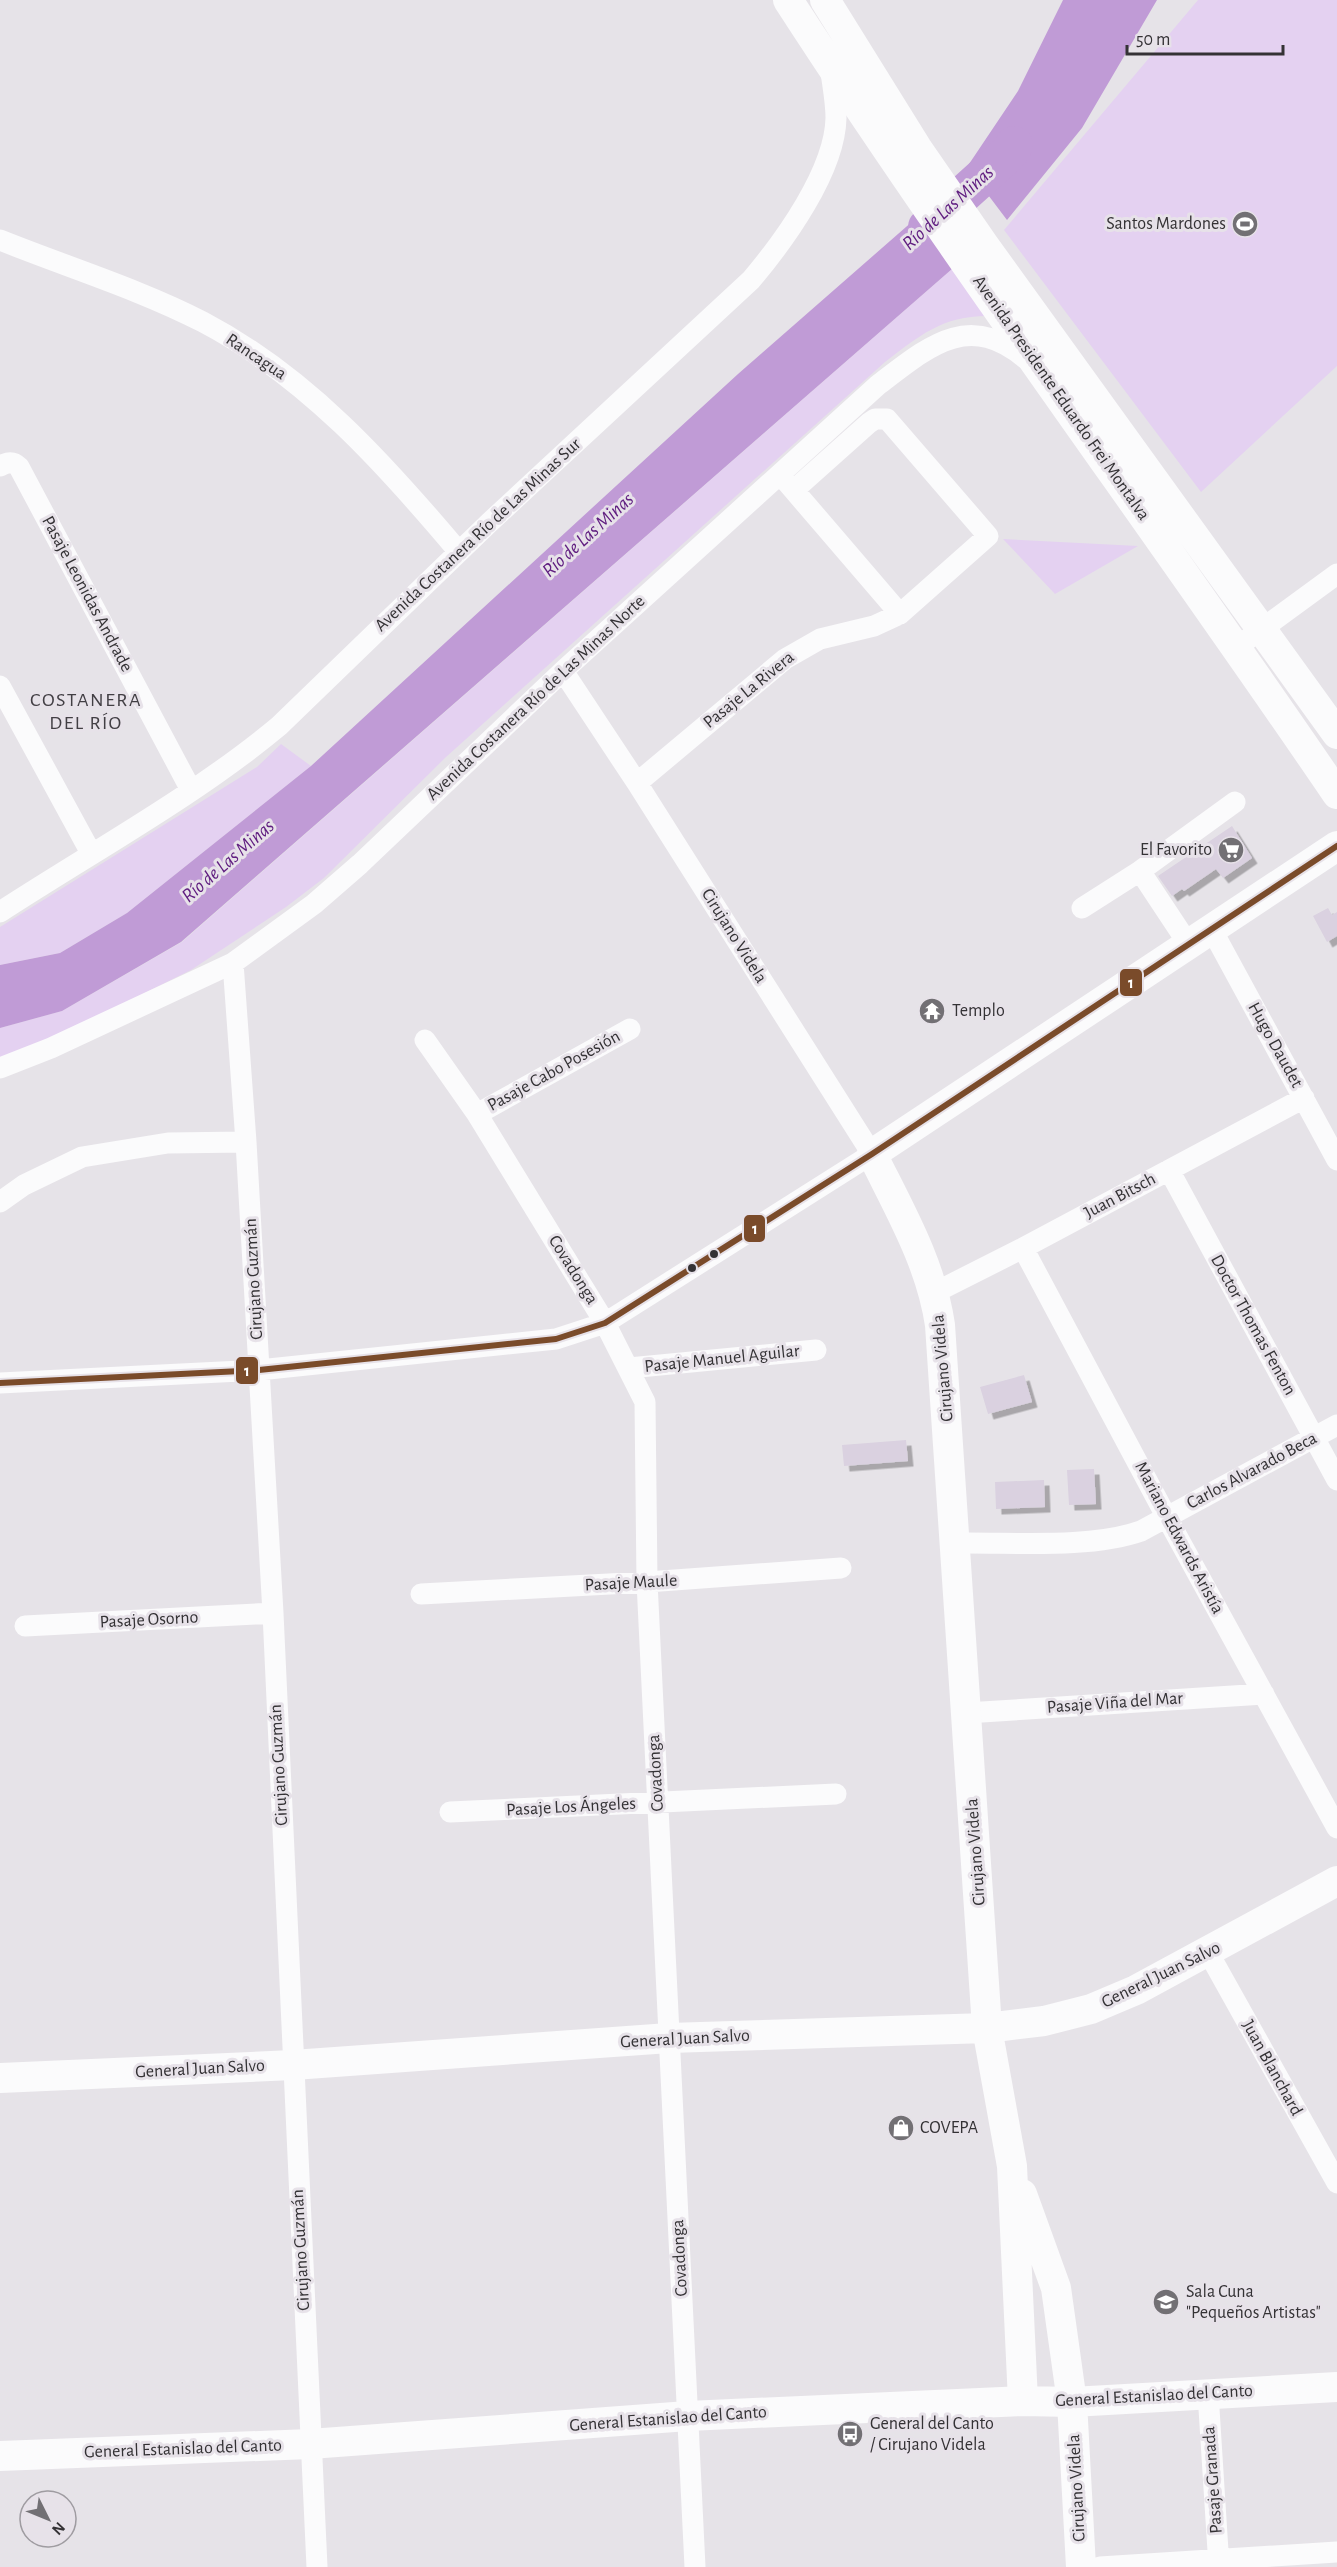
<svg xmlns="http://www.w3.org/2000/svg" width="1337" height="2567" font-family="'Alegreya Sans',sans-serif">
<defs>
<filter id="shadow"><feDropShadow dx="5.5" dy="5.5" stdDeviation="0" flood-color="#0004"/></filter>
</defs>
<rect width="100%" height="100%" fill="#e6e3e8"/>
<path fill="#e4d1f1" d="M1198 0H1337V366L1201 492 1004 230Z
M960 262 990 316C944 315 920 335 885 362L446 757 324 878 286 907 191 970 88 1021 0 1061V1028L62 1011 182 942Z
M1003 539 1138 546 1055 594Z
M281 744 311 766 127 913 60 953 0 965V927L257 767Z"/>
<path fill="#c09bd6" d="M1063 0H1157L1082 128 1007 220 967 167 1018 91Z
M922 213 960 262 181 942 62 1011 0 1028V965L60 953 127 913 311 766 738 374Z"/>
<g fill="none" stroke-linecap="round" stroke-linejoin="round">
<path stroke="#c09bd6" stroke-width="38" d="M927 227 1010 152 1014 145"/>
</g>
<path fill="#dad1e0" filter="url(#shadow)" d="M1232 826 1252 858 1223 878 1216 869 1184 891 1182 889 1172 896 1158 876Z
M1328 908 1332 915 1337 912V936L1327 942 1313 916Z
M1024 1375 1032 1402 988 1414 980 1387Z
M906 1440 908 1461 844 1466 842 1445Z
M1094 1469 1096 1504 1069 1505 1067 1470Z
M1044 1480 1045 1507 996 1509 995 1482Z"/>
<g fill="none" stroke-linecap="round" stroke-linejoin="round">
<path stroke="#fbfbfc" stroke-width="21" d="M0 240C67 267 139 289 203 322 306 376 385 464 459 552
M0 466C8 462 13 461 19 467L191 790
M785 480 900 614
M1237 647 1337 574
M0 686 91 853
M637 783 785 659 820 639 874 626 900 614 988 536 887 419H875L869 423 794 490
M1140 871 1189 945
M1082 908 1140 871 1235 802
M0 912C92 852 195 796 279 726L490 522 751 280C784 241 835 171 836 118 836 103 833 87 831 72
M1212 930 1337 1160
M233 963 246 1142 273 1613 317 2567
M425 1040 477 1114 605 1323 645 1402 647 1582 695 2567
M0 1068 51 1048 233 963 314 904 360 864 563 671 878 385C928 347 968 310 1026 359
M477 1114 630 1029
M1169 1170 1337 1480
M0 1202 24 1185 82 1157 168 1143 246 1142
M1023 1248 1166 1516 1337 1828
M934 1293 1023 1248 1304 1098
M629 1368 816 1350
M0 1383 259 1370 556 1339 605 1323 872 1154 637 783 563 671
M956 1543C1013 1542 1089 1549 1141 1531L1337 1425
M421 1594 647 1582 841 1568
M25 1626 273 1613
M966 1713 1264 1694
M450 1812 836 1794
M1208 1952 1337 2183
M1208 2393 1219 2567
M1100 2567 1337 2552"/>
<path stroke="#fbfbfc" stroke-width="30" d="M788 0C963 270 1156 528 1337 794
M825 0 917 148 984 245 1337 734
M0 2078 293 2065 669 2038 987 2028 1044 2021 1091 2009 1136 1990 1337 1881
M1022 2194 1056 2288 1072 2402 1081 2567
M1023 2401 1012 2166 987 2028 940 1325C931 1263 899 1209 872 1154L1337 846
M0 2456 310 2444 688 2416 1023 2401 1072 2402 1337 2387"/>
<defs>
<path id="bus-1" d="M0 1383 259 1370 556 1339 605 1323 872 1154 1337 846"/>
</defs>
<use href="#bus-1" stroke="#e7e2e9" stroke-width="10"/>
<use href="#bus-1" stroke="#7a4b2a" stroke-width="6"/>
</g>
<defs>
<symbol id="stadium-disc" viewBox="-11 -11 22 22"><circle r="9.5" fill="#727074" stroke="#e7e2e9"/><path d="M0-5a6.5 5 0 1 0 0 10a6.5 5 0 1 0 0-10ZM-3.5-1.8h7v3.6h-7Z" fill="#fff"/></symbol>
<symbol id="supermarket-disc" viewBox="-11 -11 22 22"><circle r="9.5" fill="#727074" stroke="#e7e2e9"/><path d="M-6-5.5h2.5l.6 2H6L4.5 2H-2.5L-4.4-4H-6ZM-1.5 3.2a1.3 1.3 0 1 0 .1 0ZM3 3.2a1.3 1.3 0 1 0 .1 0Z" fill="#fff"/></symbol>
<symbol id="temple-disc" viewBox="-11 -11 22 22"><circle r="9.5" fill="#727074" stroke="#e7e2e9"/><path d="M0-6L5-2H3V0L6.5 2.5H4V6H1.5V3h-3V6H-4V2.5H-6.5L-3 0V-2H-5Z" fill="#fff"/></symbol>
<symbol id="shop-disc" viewBox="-11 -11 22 22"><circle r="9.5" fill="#727074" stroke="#e7e2e9"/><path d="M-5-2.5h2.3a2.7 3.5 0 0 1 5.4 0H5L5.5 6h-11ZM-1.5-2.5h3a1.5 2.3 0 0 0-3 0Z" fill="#fff"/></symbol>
<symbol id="school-disc" viewBox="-11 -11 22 22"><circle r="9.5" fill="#727074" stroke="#e7e2e9"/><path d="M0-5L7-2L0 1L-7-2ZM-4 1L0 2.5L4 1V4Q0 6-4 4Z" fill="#fff"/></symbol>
<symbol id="bus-disc" viewBox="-11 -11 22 22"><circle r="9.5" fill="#727074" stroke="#e7e2e9"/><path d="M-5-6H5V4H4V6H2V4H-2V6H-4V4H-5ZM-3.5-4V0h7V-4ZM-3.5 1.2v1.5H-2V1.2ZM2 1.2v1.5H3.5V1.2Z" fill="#fff"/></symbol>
</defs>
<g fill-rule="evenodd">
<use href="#stadium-disc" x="1230" y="209" width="30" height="30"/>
<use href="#supermarket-disc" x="1216" y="835" width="30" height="30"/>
<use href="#temple-disc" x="917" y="996" width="30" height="30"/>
<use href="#shop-disc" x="886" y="2113" width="30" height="30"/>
<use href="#school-disc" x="1151" y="2287" width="30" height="30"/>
<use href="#bus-disc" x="835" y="2419" width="30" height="30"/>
</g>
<g fill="#343235" stroke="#e7e2e9" stroke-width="2">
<circle cx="714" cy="1254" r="5"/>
<circle cx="692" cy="1268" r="5"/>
</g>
<g text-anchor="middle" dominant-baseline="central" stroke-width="6" stroke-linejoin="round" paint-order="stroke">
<g font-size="18" fill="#343235" stroke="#e7e2e9" text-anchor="start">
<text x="1226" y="224" text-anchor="end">Santos Mardones</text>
<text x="1212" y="850" text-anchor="end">El Favorito</text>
<text x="952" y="1011">Templo</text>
<text x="920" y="2128">COVEPA</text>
<text x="1186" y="2292">Sala Cuna<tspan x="1186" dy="21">"Pequeños Artistas"</tspan></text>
<text x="870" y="2424">General del Canto<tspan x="870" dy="21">/ Cirujano Videla</tspan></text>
</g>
<g font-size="18" fill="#343235" stroke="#e7e2e9">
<text transform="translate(256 357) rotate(34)">Rancagua</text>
<text transform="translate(1061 398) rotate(55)">Avenida Presidente Eduardo Frei Montalva</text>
<text transform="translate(478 535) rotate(-43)">Avenida Costanera Río de Las Minas Sur</text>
<text transform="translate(87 594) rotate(62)">Pasaje Leonidas Andrade</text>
<text transform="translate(749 690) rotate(-39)">Pasaje La Rivera</text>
<text transform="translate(536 698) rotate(-43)">Avenida Costanera Río de Las Minas Norte</text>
<text transform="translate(734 936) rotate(58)">Cirujano Videla</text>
<text transform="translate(1275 1045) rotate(61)">Hugo Daudet</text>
<text transform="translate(554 1071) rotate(-29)">Pasaje Cabo Posesión</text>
<text transform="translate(1120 1196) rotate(-28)">Juan Bitsch</text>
<text transform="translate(573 1270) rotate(58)">Covadonga</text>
<text transform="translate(254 1279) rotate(-93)">Cirujano Guzmán</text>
<text transform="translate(1253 1325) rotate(61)">Doctor Thomas Fenton</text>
<text transform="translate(722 1359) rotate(-6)">Pasaje Manuel Aguilar</text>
<text transform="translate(943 1368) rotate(-95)">Cirujano Videla</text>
<text transform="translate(1252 1471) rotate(-28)">Carlos Alvarado Beca</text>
<text transform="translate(1179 1538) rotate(62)">Mariano Edwards Aristía</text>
<text transform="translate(631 1583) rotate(-3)">Pasaje Maule</text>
<text transform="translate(149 1620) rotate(-3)">Pasaje Osorno</text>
<text transform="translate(1115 1703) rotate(-4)">Pasaje Viña del Mar</text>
<text transform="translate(279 1765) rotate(-93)">Cirujano Guzmán</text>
<text transform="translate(656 1773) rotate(-93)">Covadonga</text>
<text transform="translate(571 1807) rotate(-3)">Pasaje Los Ángeles</text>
<text transform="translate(976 1852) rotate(-94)">Cirujano Videla</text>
<text transform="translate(1161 1975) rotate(-26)">General Juan Salvo</text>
<text transform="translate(685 2039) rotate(-3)">General Juan Salvo</text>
<text transform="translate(1272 2068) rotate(61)">Juan Blanchard</text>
<text transform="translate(200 2069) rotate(-3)">General Juan Salvo</text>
<text transform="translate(301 2250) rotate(-93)">Cirujano Guzmán</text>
<text transform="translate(680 2258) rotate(-93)">Covadonga</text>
<text transform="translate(1154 2396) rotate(-3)">General Estanislao del Canto</text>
<text transform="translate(668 2419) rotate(-4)">General Estanislao del Canto</text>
<text transform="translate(183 2449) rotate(-2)">General Estanislao del Canto</text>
<text transform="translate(1213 2480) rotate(-94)">Pasaje Granada</text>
<text transform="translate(1077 2488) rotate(-93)">Cirujano Videla</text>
</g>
<g font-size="20" font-style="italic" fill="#601e80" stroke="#e7e2e9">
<text transform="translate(948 208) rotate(-42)">Río de Las Minas</text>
<text transform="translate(588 535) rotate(-42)">Río de Las Minas</text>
<text transform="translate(228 861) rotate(-41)">Río de Las Minas</text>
</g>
<g font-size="20" letter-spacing="1.5" fill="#423f44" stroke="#e7e2e9">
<text x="86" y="700">COSTANERA<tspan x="86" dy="23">DEL RÍO</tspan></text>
</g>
</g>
<g stroke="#e7e2e9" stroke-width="2">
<rect x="1119" y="968" width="24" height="29" rx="6" fill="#7a4b2a"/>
<rect x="743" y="1214" width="23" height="29" rx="6" fill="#7a4b2a"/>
<rect x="235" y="1356" width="24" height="29" rx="6" fill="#7a4b2a"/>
</g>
<g font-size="16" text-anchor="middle" font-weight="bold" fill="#fff">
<text x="1131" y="988">1</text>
<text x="755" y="1234">1</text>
<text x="247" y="1376">1</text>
</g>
<g transform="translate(48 2519) rotate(133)"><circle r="28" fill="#e7e2e9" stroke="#9f9ca1" stroke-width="1.5"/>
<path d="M0-4.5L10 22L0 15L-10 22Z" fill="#727074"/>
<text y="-9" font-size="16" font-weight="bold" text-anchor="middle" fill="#343235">N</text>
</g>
<path d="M1127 45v9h156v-9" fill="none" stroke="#343235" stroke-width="3"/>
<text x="1136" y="45" font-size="18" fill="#343235" stroke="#e7e2e9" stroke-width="4.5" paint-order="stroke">50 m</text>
</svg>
